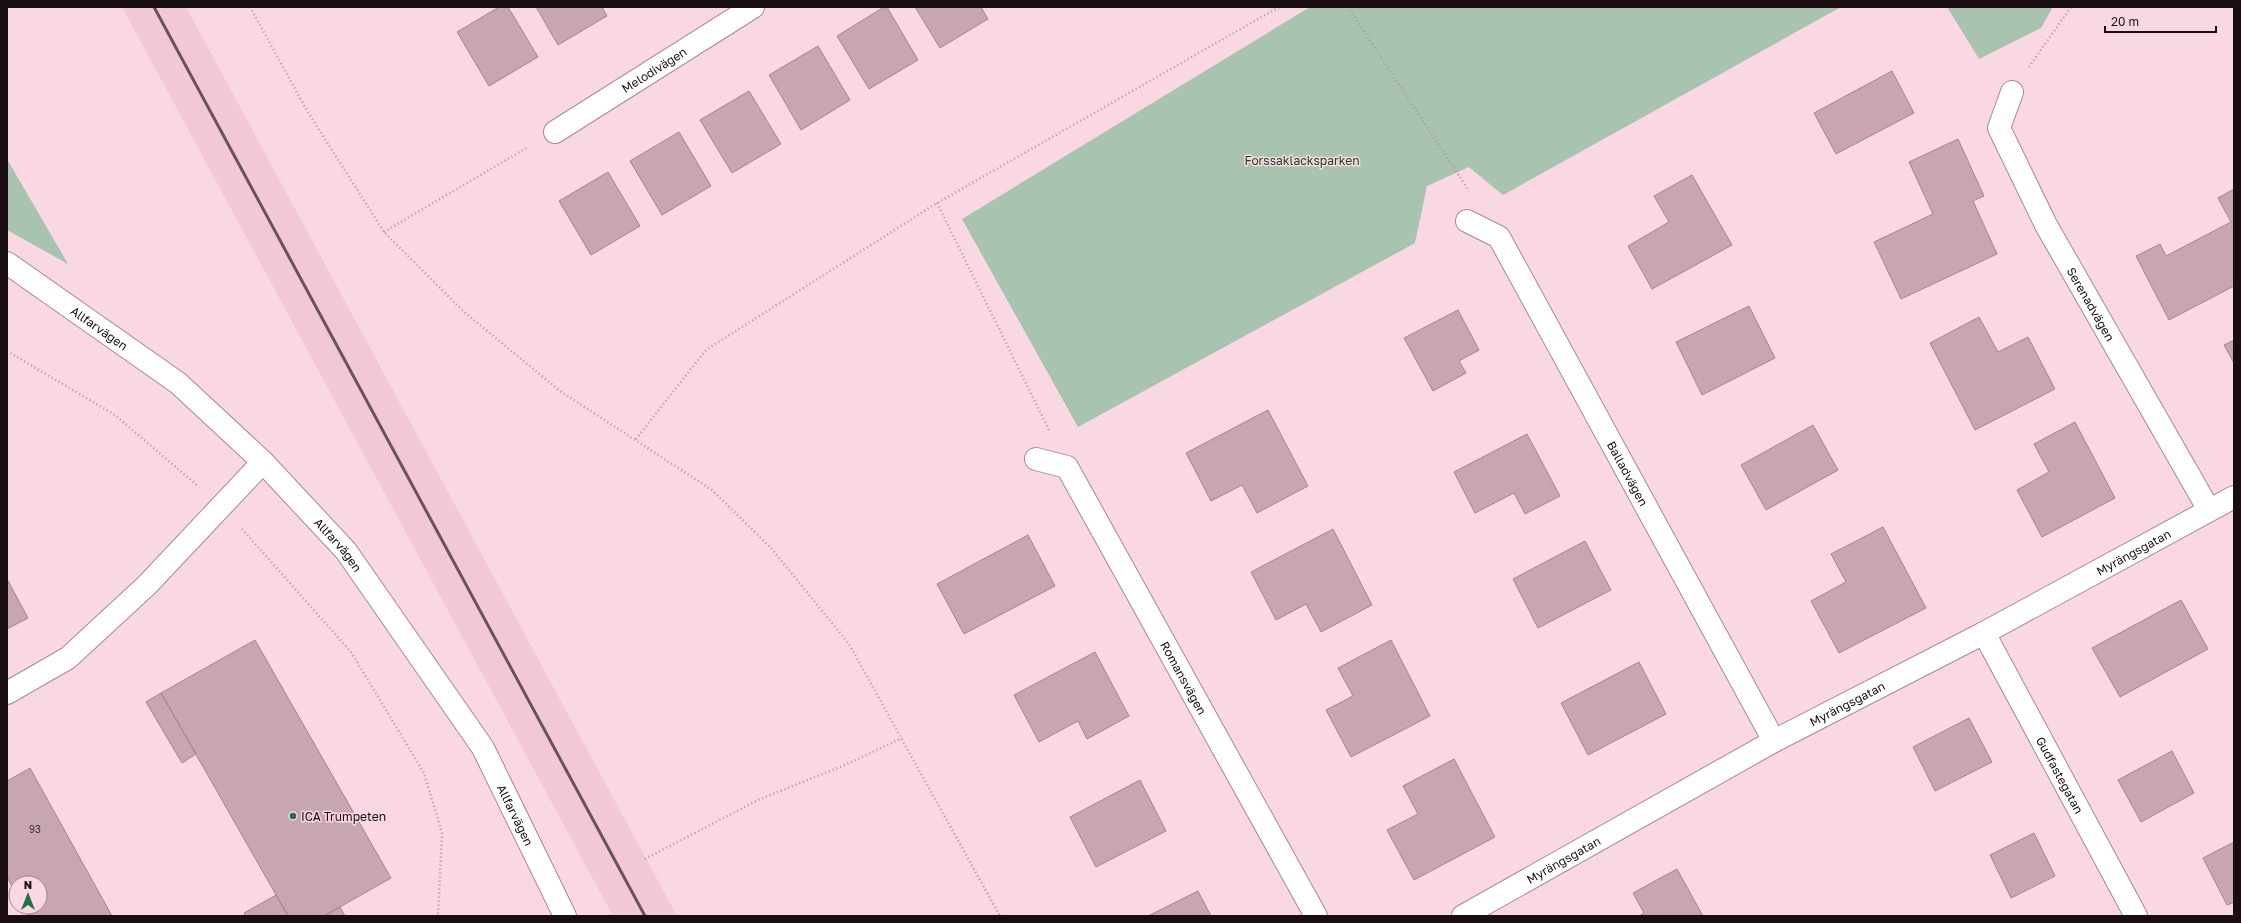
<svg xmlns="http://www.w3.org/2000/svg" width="2241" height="923" font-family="'Golos Text',sans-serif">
<rect width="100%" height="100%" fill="#f9d7e3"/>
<path fill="#f2c8d7" d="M122 7H186L677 916H613Z"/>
<path fill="#a8c3af" d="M1310 7H1841L1503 195 1469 167 1427 186 1415 243 1078 427 962 219Z
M1947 7H2053L2041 28 1979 59Z
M7 159 68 264 7 230Z"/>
<path fill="#c7a6b2" stroke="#a58590" d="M499 7H508L538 57 489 86 457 32Z
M536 7H602L607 16 558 45Z
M884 7H887L918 60 869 89 837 36Z
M915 7H981L988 19 940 48Z
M818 46 850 100 801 130 769 75Z
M1892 71 1914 113 1836 154 1814 113Z
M749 91 781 144 732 173 700 120Z
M679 132 711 186 662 215 630 161Z
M1958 139 1984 196 1973 201 1997 254 1901 299 1874 242 1933 214 1909 162Z
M608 172 640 226 591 255 559 201Z
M1692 175 1732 245 1652 289 1628 246 1669 222 1654 196Z
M2234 189V286L2169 320 2136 256 2160 244 2166 256 2231 222 2218 198Z
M1749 306 1775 358 1702 395 1676 342Z
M1458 310 1479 350 1459 361 1466 373 1433 391 1404 338Z
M1979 317 1998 352 2028 337 2055 389 1975 430 1930 343Z
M2234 340V363L2224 345Z
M1268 410 1308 486 1257 513 1242 485 1211 501 1186 453Z
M2075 422 2115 498 2042 537 2017 490 2049 472 2034 444Z
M1813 425 1838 470 1766 510 1741 465Z
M1527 434 1560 496 1525 514 1514 493 1475 513 1454 472Z
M1883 527 1926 608 1839 653 1811 601 1846 582 1831 554Z
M1333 529 1372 605 1321 632 1306 604 1276 620 1251 572Z
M1028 535 1055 586 964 634 937 584Z
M1585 541 1611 590 1538 628 1513 579Z
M7 579 28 618 7 629Z
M2181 600 2208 649 2120 697 2092 648Z
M255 640 391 878 324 916H288L161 693Z
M1391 640 1430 716 1351 757 1326 710 1353 696 1338 668Z
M1095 652 1129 716 1087 739 1078 721 1039 742 1014 695Z
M1639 662 1666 714 1588 755 1561 703Z
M161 693 196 754 182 763 146 702Z
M1969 718 1992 762 1935 791 1913 747Z
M2172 751 2194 793 2141 822 2118 780Z
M1454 759 1495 837 1414 880 1387 830 1418 814 1403 786Z
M30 768 112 916H29L24 907H40V883H16V894L7 877V781Z
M1140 780 1166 831 1096 867 1070 817Z
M2034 833 2055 876 2011 898 1990 855Z
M2234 842V902L2227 905 2203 858Z
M1677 869 1703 916H1639L1644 913 1633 893Z
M1198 891 1211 916H1148Z
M276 895 288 916H245L244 913Z
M340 907 345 916H324Z"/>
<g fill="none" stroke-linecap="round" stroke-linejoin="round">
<defs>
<g id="street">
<path id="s1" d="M2012 92 1999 128 2046 225 2209 510"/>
<path id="s2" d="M555 132 753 7"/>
<path id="s3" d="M1467 221 1499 237 1774 741"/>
<path id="s4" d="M1036 459 1067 467 1316 916"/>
<path id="s5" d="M1984 633 2136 916"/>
<path d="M7 693 68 658 147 585 263 462"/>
<path id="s6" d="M1463 916 1774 741 1984 633 2234 497"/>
</g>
<g id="secondary">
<path id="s7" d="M7 263 178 383 263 462 346 551 483 748 565 916"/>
</g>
</defs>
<use href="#street" stroke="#a98995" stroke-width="24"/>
<use href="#secondary" stroke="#a98995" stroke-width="24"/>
<path stroke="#b196a0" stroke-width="2.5" stroke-dasharray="1 3" stroke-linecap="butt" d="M250 7 306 109 384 232 464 312 560 391 712 490 771 548 849 644 1000 916
M1348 7 1469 191
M2029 67 2071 7
M937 203 1049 430
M384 232 528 147
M7 351 115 415 199 487
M636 439 706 350 937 203 1279 7
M242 529 351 652 424 773 442 833 438 916
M645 859 758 800 845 765 902 738"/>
<use href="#street" stroke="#fff" stroke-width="22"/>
<use href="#secondary" stroke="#fff" stroke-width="22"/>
<path stroke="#67545b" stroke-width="3" d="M154 7 645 916"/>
</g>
<circle fill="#217142" stroke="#f9d7e3" stroke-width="1.5" cx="293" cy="816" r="4"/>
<g text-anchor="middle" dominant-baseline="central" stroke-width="3" stroke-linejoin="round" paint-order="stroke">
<g font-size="10" fill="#443339">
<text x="35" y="829">93</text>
</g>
<g font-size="12" fill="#180d11" stroke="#f9d7e3">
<text stroke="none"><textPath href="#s2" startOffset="117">Melodivägen</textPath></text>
<text stroke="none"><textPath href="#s1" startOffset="237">Serenadvägen</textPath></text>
<text stroke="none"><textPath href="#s7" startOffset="113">Allfarvägen</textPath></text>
<text stroke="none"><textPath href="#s3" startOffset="305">Balladvägen</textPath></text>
<text stroke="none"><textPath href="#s7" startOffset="437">Allfarvägen</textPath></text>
<text stroke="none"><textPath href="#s6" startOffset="763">Myrängsgatan</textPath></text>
<text stroke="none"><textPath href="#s4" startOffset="273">Romansvägen</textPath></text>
<text stroke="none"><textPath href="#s6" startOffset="439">Myrängsgatan</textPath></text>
<text stroke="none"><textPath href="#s5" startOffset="161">Gudfastegatan</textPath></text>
<text stroke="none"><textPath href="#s7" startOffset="761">Allfarvägen</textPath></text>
<text stroke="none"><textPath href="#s6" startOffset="115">Myrängsgatan</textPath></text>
</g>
<g font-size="12" fill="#184629" stroke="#f9d7e3">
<text x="1302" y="160">Forssaklacksparken</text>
</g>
<g font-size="12" fill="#180d11" stroke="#f9d7e3" text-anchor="start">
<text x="301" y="816">ICA Trumpeten</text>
</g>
</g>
<rect width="2241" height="923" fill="none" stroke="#180d11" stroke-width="16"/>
<g transform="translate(28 895)"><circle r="19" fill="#f9d7e3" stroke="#9f868f"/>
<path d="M0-3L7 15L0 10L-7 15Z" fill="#217142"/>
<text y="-6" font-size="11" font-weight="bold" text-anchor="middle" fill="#180d11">N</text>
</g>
<path d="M2105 26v6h111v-6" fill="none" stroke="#180d11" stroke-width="2"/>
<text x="2111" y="26" font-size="12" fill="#180d11" stroke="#f9d7e3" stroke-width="3" paint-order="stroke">20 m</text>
</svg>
